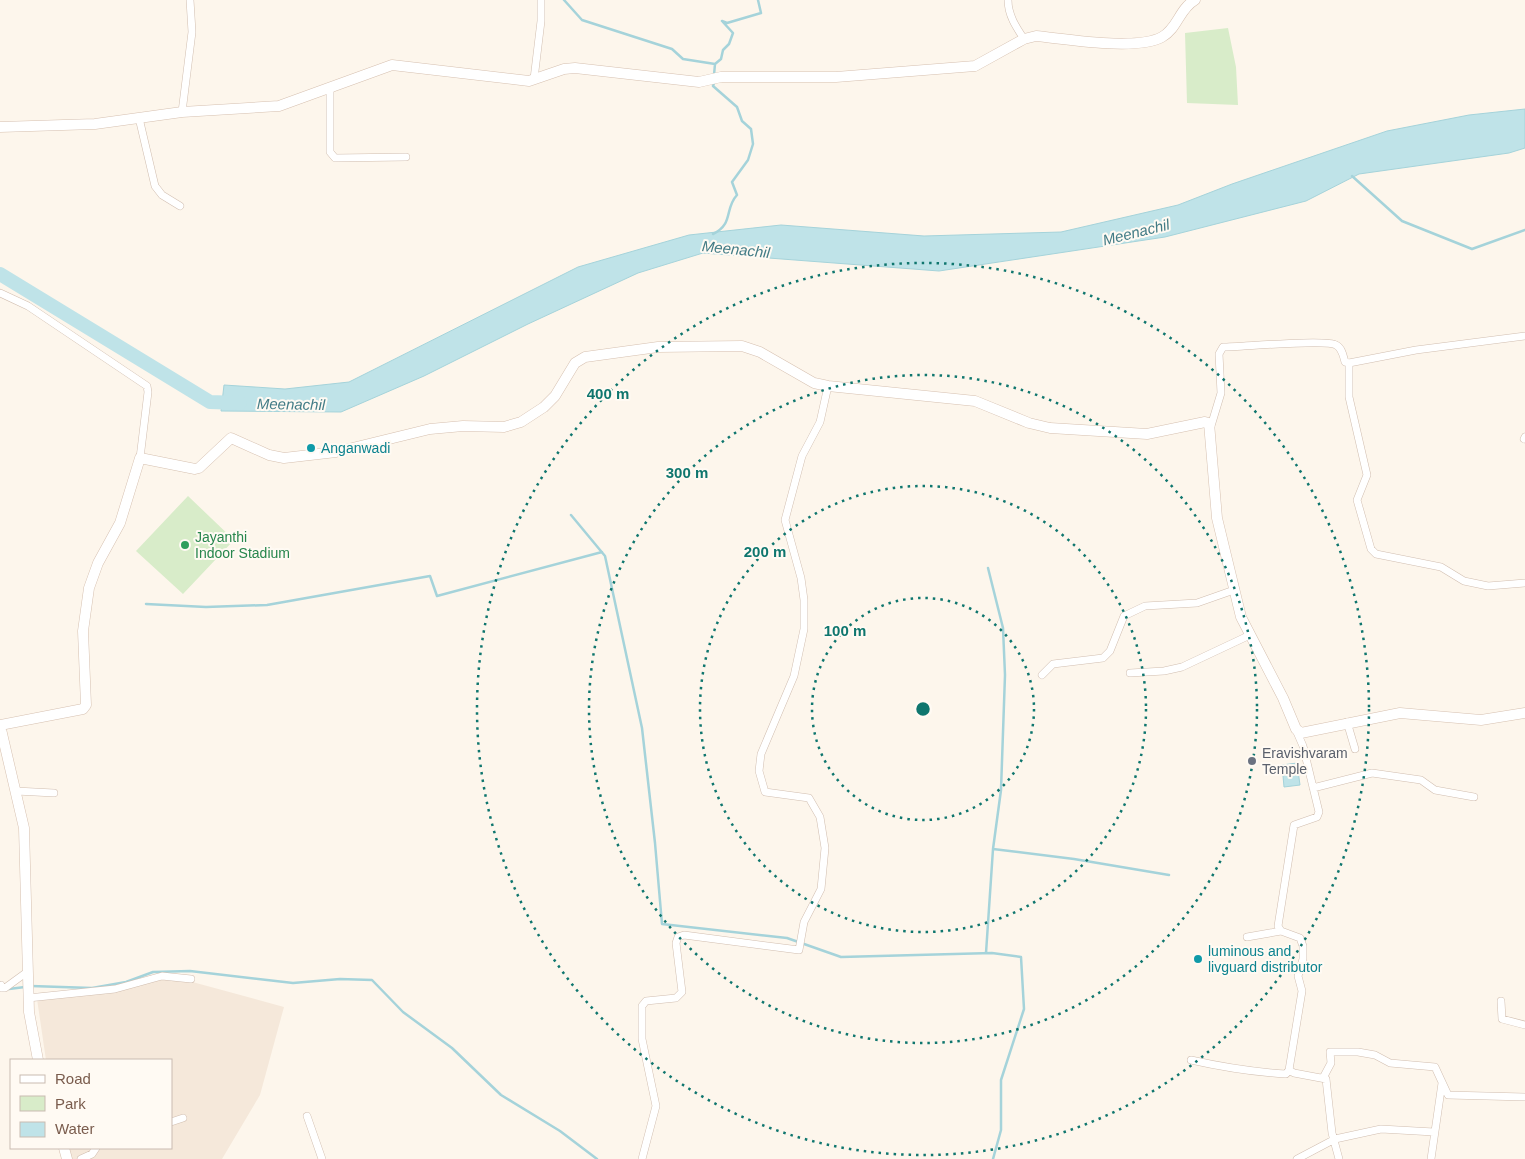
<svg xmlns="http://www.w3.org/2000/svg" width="1525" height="1159" font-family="Helvetica,sans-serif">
<rect width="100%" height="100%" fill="#fdf6ec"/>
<path fill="#f5e8da" d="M174 977 284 1007 260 1095 222 1159H62L60 1148H171V1060H46L37 999Z"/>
<path fill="#d8ecc9" d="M1228 28 1236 67 1238 105 1187 103 1185 33Z
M188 496 234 540 183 594 136 551Z"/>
<path fill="#bfe3e8" stroke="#a5d3da" d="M1525 109V148L1509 153 1359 174 1306 201 1165 237 939 271 703 253 638 273 528 324 424 376 341 412 221 411 224 385 285 389 349 382 578 267 689 235 781 225 924 236 1061 232 1178 205 1232 184 1387 131 1469 115Z
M1297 763 1300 785 1284 787 1282 765Z"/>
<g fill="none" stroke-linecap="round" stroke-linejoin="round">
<path stroke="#a5d3da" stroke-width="2.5" d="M564 0 582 20 672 49 683 59 715 64
M714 75 715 64 721 59 723 50 729 44 733 33 722 21 727 23 761 13 758 0
M1352 176 1402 221 1472 249 1525 230
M713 234C734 224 724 209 737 195L732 182 748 160 753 144 751 129 742 121 737 107 713 86 714 83
M571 515 605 556 642 728 655 843 662 924 787 938 841 957 992 953 1021 957 1024 1009 1001 1080V1130L993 1159
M146 604 206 607 267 605 430 576 437 596 602 552
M993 849 1074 859 1169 875
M986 953 993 849 1001 790 1005 675 1003 628 988 568
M31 986 92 988 126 982 153 972 190 971 293 983 340 979 372 980 403 1012 452 1048 501 1095 560 1131 597 1159
M9 989 25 987"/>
<path stroke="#bfe3e8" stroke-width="14" d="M0 274 210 402 240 403"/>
<defs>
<path id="street" d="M1008 0C1008 15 1016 27 1024 39
M534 79 541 21V0
M330 88V152L335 158 406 157
M182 112 192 32 190 0
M139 118 155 186 162 195 180 206
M0 293 28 306 147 386 148 392 140 458
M1349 363V397L1367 475 1357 500 1371 549 1376 554 1441 567 1464 581 1488 586 1525 583
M1211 426 1221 393 1219 354 1223 347C1241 347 1326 339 1336 345 1342 348 1343 355 1345 362L1349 363 1416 350 1525 336
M1524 439 1525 437
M1130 673 1164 671 1182 667 1250 635
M1042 675 1053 664 1103 658 1110 651 1124 616 1145 606 1197 603 1234 590
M1347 722 1355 749
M1296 730 1303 746 1319 812 1317 817 1294 825 1278 926 1281 931 1300 938 1303 946V959L1298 976 1302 991 1289 1070 1294 1073 1326 1079 1332 1133 1339 1159
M1313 788 1372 773 1421 780 1435 790 1474 797
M16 791 54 793
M1247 937 1281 931
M1 985 2 988H5L27 972
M28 998 115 989 162 976 191 979
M1501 1001 1502 1019 1525 1025
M1191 1060C1222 1067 1253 1072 1286 1074L1289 1070
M1323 1078 1331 1063 1330 1052H1358L1375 1055 1390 1063 1435 1067 1448 1095 1525 1097
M307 1116 322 1159
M171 1122 183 1118
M81 1159 92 1154 96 1148
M642 1159 656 1106 642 1039V1006L646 1001 676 998 682 992 676 943 678 937 684 935 799 950 804 922 821 889 825 848 820 817 809 798 765 792 759 771 761 754 794 676 804 629V600L801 578 785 520 802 456 820 422 828 386
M1297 1159 1335 1139 1381 1129 1434 1132
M1431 1159 1442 1083"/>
<path id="secondary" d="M0 127 95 124 182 112 279 106 392 65 529 81 564 69 575 68 699 82 721 77H836L975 66 1024 39 1036 36C1067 39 1136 51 1162 37 1178 28 1179 9 1195 0
M0 725 83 709 86 705 83 631 89 588 98 563 120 523 140 458 195 469 199 468 231 438 269 455 284 458 336 452 430 429 463 426 504 427 521 422 544 407 555 396 575 363 585 357 658 347 742 346 760 352 814 383 828 386 975 401 1029 423 1050 428 1147 434 1205 422 1209 423 1217 518 1241 617 1283 698 1296 729 1301 733 1400 713 1481 720 1525 713
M0 725 24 828 29 1012 38 1060
M64 1148 67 1159"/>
</defs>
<use href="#street" stroke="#d1beb0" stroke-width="8"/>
<use href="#secondary" stroke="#d6c0b0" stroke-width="11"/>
<use href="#street" stroke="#fff" stroke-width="7"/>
<use href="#secondary" stroke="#fff" stroke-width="10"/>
</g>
<g fill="none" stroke="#0f766e" stroke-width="2.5" stroke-dasharray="2.5 5">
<circle cx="923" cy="709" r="111"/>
<circle cx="923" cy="709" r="223"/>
<circle cx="923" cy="709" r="334"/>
<circle cx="923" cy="709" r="446"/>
</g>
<g fill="#0f9aa8" stroke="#fffaf3" stroke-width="2">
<circle cx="311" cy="448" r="5"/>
<circle cx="1198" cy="959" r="5"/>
</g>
<circle fill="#2e9e5b" stroke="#fffaf3" stroke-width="2" cx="185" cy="545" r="5"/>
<circle fill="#6b7280" stroke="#fffaf3" stroke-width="2" cx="1252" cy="761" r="5"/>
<g text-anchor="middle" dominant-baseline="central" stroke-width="4" stroke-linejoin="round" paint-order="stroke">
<g font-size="14" fill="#0d838f" stroke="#fffaf3" text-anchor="start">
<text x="321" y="448">Anganwadi</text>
<text x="1208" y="951">luminous and<tspan x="1208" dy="16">livguard distributor</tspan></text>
</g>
<g font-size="14" fill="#27864d" stroke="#fffaf3" text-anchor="start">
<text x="195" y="537">Jayanthi<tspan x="195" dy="16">Indoor Stadium</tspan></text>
</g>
<g font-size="14" fill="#5b616d" stroke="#fffaf3" text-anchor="start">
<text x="1262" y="753">Eravishvaram<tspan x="1262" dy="16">Temple</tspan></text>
</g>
<g font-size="15" font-style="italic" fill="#437c86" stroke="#fffaf3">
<text transform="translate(1136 232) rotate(-14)">Meenachil</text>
<text transform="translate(736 249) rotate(6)">Meenachil</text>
<text transform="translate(291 404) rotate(1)">Meenachil</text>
</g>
</g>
<circle cx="923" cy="709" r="8" fill="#0f766e" stroke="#fffaf3" stroke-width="2.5"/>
<g font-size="15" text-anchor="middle" font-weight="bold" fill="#0f766e" stroke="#fffaf3" stroke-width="4" stroke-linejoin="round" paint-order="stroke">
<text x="608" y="399">400 m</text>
<text x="687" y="478">300 m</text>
<text x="765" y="557">200 m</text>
<text x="845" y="636">100 m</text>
</g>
<rect x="10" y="1059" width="162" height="90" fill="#fffaf3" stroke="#cabbb1"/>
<rect x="20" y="1075" width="25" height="8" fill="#ffffff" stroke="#cabbb1"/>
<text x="55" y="1084" font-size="15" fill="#7a5c4d">Road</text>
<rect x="20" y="1096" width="25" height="15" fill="#d8ecc9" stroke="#cabbb1"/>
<text x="55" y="1109" font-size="15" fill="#7a5c4d">Park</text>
<rect x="20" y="1122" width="25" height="15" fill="#bfe3e8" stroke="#cabbb1"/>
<text x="55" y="1134" font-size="15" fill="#7a5c4d">Water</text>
</svg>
